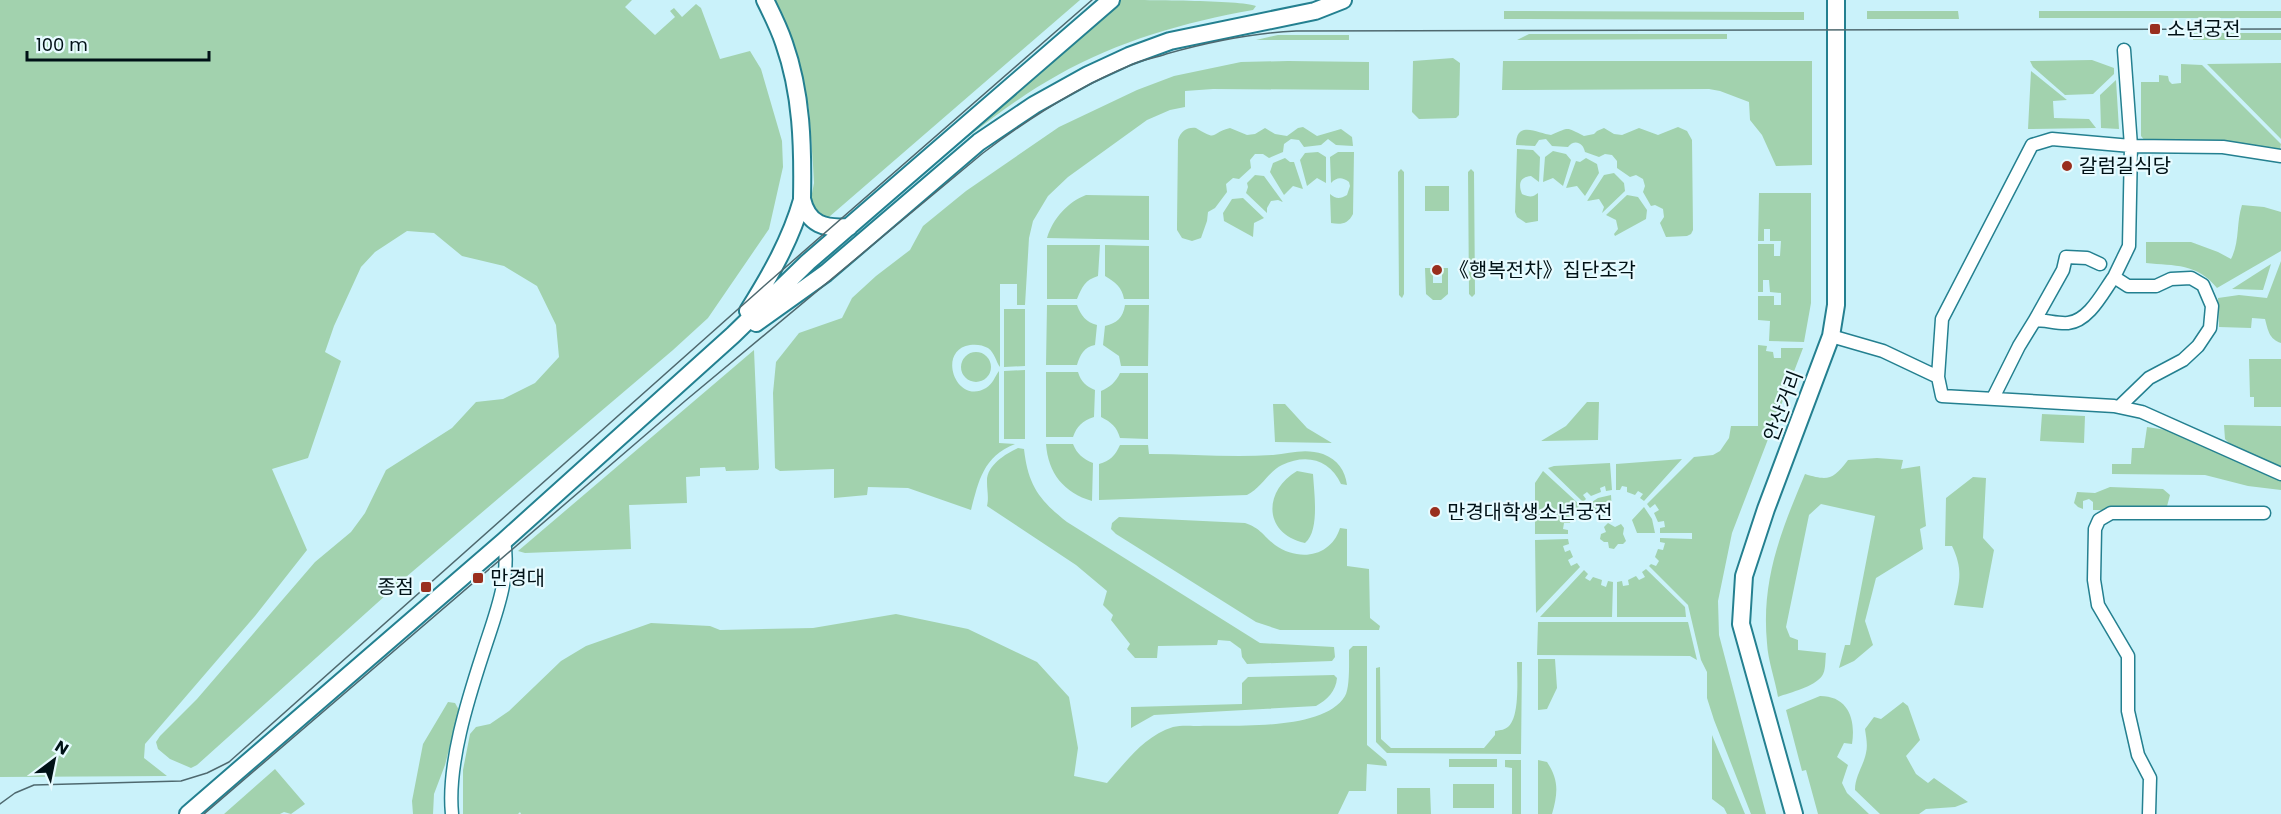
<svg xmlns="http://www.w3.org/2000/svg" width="2281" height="814" font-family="Poppins,'Noto Sans KR',sans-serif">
<rect width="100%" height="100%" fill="#caf2fa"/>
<path fill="#a2d2ae" d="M0 0H632L625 7 655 35 675 17 670 11 674 8 682 17 696 4 701 8 720 59 750 51 761 69 782 141 783 167 769 229 708 318 673 350 406 577 197 765 191 768 170 759 158 749 156 742 160 736 197 699 315 562 351 532 365 513 386 470 452 428 476 402 503 399 535 383 559 357 556 325 537 286 504 266 462 256 434 233 407 231 375 252 361 267 334 326 325 352 341 361 308 458 272 469 307 550 255 616 145 744 144 758 167 776 0 777Z
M775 0H1080L829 217H821L810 204 814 183 813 165 809 109 796 49Z
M1114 0C1139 0 1241 0 1256 6L1253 10C1185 22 1118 41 1058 75 1009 102 967 138 924 172L1117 5Z
M1504 11 1804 12V20L1504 19Z
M1867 11H1958L1959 19H1867Z
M2039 11H2281V18H2039Z
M2193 33H2281V40H2193Z
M1529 34H1727V39L1517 40Z
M1278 35H1349V40H1256Z
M1453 58 1460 63 1459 115 1456 118 1419 119 1412 112 1413 61Z
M2092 60 2114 68V74L2093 94 2065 95 2033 67 2030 61Z
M1288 61 1369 62V90L1213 89 1185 91V107L1170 110 1147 120 1068 177 1048 196 1033 221 1029 238 1025 305H1017V284H1000V367C996 362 995 353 988 348 983 345 976 344 970 345 936 350 956 406 986 388 993 384 995 376 999 371V443L1015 444C983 457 979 480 971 510L908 488 868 487 867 495 834 498V469L780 471 775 468 773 393 776 362 799 333 842 318 852 298 876 276 910 250 923 226 966 191 1059 127 1137 90 1174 76 1241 62Z
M1503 61H1812V165L1776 166 1762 135 1750 120 1749 102 1720 91 1709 89 1502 90Z
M2281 63V139L2207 64Z
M2181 64 2202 65 2281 144 2280 150 2225 141 2146 142 2141 136V82H2159V75L2168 76 2169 81 2172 84 2181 83Z
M2031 71 2067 100 2053 101 2054 118 2089 119 2096 128 2028 129Z
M2116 80 2119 129 2101 128 2100 95Z
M1303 127 1317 136 1341 129 1352 137 1353 146 1336 145 1328 139 1321 145 1304 147 1299 140 1291 139 1284 144 1283 152 1269 158 1263 154H1255L1250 160 1251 168 1239 179 1233 178 1226 184 1227 192 1215 208 1208 212 1207 221 1201 238 1192 241 1182 238 1177 230V225L1178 140C1181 131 1187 127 1196 128 1219 142 1209 133 1230 128L1247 135 1255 134 1265 128 1275 134 1287 136 1298 128Z
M1678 127 1687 131 1692 140 1693 230 1691 234 1687 236 1666 237 1660 223 1664 217 1663 209 1655 205 1651 206 1643 192 1645 186 1643 179 1636 175 1630 177 1617 168V161L1612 155 1605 154 1599 157 1585 152C1583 142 1574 139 1568 147L1552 146 1546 139 1539 140 1535 146 1516 145C1516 119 1539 134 1551 135 1571 127 1565 127 1584 136L1594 134 1597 131 1604 128 1614 134 1622 135 1639 128 1658 135Z
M1517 149 1533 150 1540 157 1539 182 1531 176C1520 177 1518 184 1522 194 1529 197 1532 198 1538 193V221L1526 223 1517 217 1515 212Z
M1553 151 1566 154 1571 160 1563 186 1553 178 1543 182 1545 157Z
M1318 152 1326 157V183L1317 178 1307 186 1300 160 1305 153Z
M1338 152H1354L1353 214C1348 224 1341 225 1331 223L1330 194C1336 199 1340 199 1347 195L1350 186 1349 182C1342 177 1337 177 1331 183L1330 157Z
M1285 158 1290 162H1294L1303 189 1293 186 1284 195 1270 172 1273 163Z
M1586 158 1597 164 1599 173 1585 196 1577 186 1566 188 1576 161 1580 162Z
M1401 169 1404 172V294L1402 298 1399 295 1398 172Z
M1471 169 1474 172 1475 294 1472 297 1469 294 1468 172Z
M1614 173 1624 183 1625 191 1602 213 1604 207 1599 199 1587 201 1604 175Z
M1255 175 1264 176 1283 202 1278 200 1271 201 1267 208V213L1246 193 1248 187 1247 183Z
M1425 186H1449V211H1425Z
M1759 193H1811V303L1804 342 1769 341 1770 321 1758 320V296H1774V305H1781V293L1770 292 1769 280H1763V292H1758V244H1774V256H1780L1781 241H1770V229H1764V241H1758Z
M1086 195 1149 196V240L1047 238C1053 218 1068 202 1086 195Z
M1627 195 1638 197 1647 210 1646 219 1615 236 1614 234 1618 229 1616 220 1606 215Z
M1243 198 1264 218 1254 223 1253 237 1224 221 1223 213 1232 199Z
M2242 205 2264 207 2281 212V251L2217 288C2197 263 2175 266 2146 263V242H2191L2218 252 2231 259C2240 242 2236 223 2242 205Z
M1047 245H1100L1098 276C1085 280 1082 287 1077 299H1047Z
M1105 245 1149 246V299H1124C1122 287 1115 282 1105 276Z
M2281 261V343C2269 339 2268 330 2265 319L2252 318 2251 328 2219 327 2218 298 2239 295 2267 298Z
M2271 264 2263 290 2232 289Z
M1425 268H1433V283H1442V268H1448V294L1441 300H1433L1426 294Z
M1047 305H1077C1081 316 1086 322 1097 325L1095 345C1084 347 1080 355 1077 365H1046Z
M1125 305H1149L1148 366H1121L1119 356 1103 345 1105 326C1117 323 1123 318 1125 305Z
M1004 309H1025V366L1004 367Z
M1758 345 1767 346 1766 351 1773 352 1774 358H1781V348H1803L1732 533 1718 601 1719 635 1766 814H1751L1714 720 1707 698V672L1701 660 1688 605 1649 566 1651 564 1656 566 1659 561 1655 557 1658 549 1663 550 1665 543 1660 542V538L1692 539V533H1660V528L1665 527 1664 521 1658 522 1654 513 1659 510 1655 504 1650 508 1647 504 1694 457 1713 455 1720 451 1729 438 1731 426H1758Z
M754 350 759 468 758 470 726 471 725 467 700 468V476L686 477 687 503 629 505 631 549 525 553 518 551Z
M961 367a15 15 0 1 1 30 0a15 15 0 1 1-30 0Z
M2249 359H2281V407H2254V397H2250Z
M1025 370V439H1004V371Z
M1046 372H1078C1081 382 1086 386 1095 390L1094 417C1082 421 1077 426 1073 437H1046Z
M1120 373H1148V439L1120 438C1117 427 1111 422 1101 417V391C1110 387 1116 382 1120 373Z
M1587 402H1599L1598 440 1541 441 1566 426Z
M1273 404H1285L1307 428 1332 443 1275 442Z
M2042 414 2085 416 2084 443 2040 441Z
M2224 425 2281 426V467L2230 444 2225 439Z
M2147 427 2173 431 2250 468 2281 479V490L2248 486 2205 475 2112 474V464H2131L2132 448H2144Z
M1046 444H1073C1077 454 1083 459 1093 463L1092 501C1064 493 1048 473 1046 444Z
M1120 445H1148L1149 454C1190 454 1232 458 1273 455 1290 453 1306 448 1323 454 1338 460 1345 470 1347 485L1341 484C1330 460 1307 453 1282 465 1269 471 1262 487 1247 495L1099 500V464C1110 461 1115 456 1120 445Z
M1018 448 1024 449C1028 485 1039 500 1067 522L1260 643 1334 647 1335 657 1332 661 1247 664 1242 657 1241 649 1230 641 1218 640 1217 645 1158 646 1157 658H1135L1127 649 1130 644 1111 620 1113 615 1103 605 1107 591 1076 565 987 506C989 497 987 491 987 482 986 466 1005 454 1018 448Z
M1877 458 1903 460 1901 469 1920 466 1926 526 1920 529 1923 549 1876 578 1865 621 1873 645 1854 661 1839 668 1845 645H1850L1875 516 1821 504 1809 515 1786 627 1790 637 1798 640V650L1826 653C1825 660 1826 671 1822 676 1814 687 1791 692 1778 697 1775 679 1768 661 1767 643 1761 580 1781 531 1805 474 1828 481 1833 480 1848 460Z
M1682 459 1644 501 1640 498 1643 494 1638 491 1635 495 1627 492V487L1622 486 1620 490H1616V464Z
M1610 463 1612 490 1606 491 1605 486 1600 488 1601 492 1591 496 1587 492 1583 495 1586 499 1583 502 1548 468 1554 466Z
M1297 471 1313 474C1314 492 1320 531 1305 543 1263 534 1263 491 1297 471Z
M1543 471 1580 505 1577 509 1571 507 1568 512 1573 515 1570 523H1564L1563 529 1568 530V534H1535V483Z
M1973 477 1986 478 1983 538 1994 550 1983 608 1954 605C1960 581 1963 569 1952 546H1945L1946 498Z
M2110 487 2163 489 2170 495 2166 510 2159 511 2093 510V502L2089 499 2083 501V509L2078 507 2074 503 2077 492 2095 493Z
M1611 495 1612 512 1598 518 1586 506 1598 498Z
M1644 507 1652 519 1655 533H1637L1632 520Z
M1119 517 1245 523C1262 529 1262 535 1275 545 1299 562 1331 557 1340 528L1347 529V566L1369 569 1370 618 1380 626 1379 630H1280L1256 622 1116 534 1111 529 1112 523Z
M1608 523 1615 527 1621 524 1624 528 1623 534 1626 541 1623 544H1618L1614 549 1609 548 1608 542H1604L1600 539 1601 534 1606 532 1604 527Z
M1568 539 1569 544 1563 546 1565 552 1570 550 1573 557 1568 560 1571 566 1577 563 1580 567 1536 613 1535 540Z
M1646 569 1685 607 1686 617H1617V582L1622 581 1623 586 1629 585 1628 580 1636 576 1639 580 1645 577 1642 572Z
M1584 570 1588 574 1585 578 1590 581 1593 577 1602 580 1601 585 1606 587 1608 581 1613 582 1612 617H1540Z
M896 614 968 629 1037 662 1069 697 1078 748 1074 776 1107 783C1126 762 1144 736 1173 727 1181 725 1192 726 1200 726 1237 725 1324 731 1345 696 1350 688 1349 661 1349 650L1353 646H1367V745L1386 761 1387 766 1367 764 1366 791H1349L1338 814H521L520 812 518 814H463V770L470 734 476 727 490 724 509 711 561 661 586 646 651 623 710 626 720 630 813 628Z
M1538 622H1688L1697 660 1690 656 1537 655Z
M1538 659H1555L1557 688 1547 709 1538 710Z
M1517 662H1522L1521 754 1387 753 1376 742V668L1380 667 1381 739 1391 748H1484L1495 735V731C1501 730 1505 730 1509 726 1520 715 1517 677 1517 662Z
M1334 675 1337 678C1336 691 1327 700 1316 706L1154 715 1131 728V707L1242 704V683L1248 677Z
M1820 696C1848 696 1856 719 1852 744L1844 743 1837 757 1848 765 1842 783 1847 793 1869 814H1818L1806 770 1802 771 1786 710Z
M448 702 455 703 459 710 445 765 434 794 433 814H413L412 801 423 744Z
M1903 702 1908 706 1920 740 1906 756 1916 774 1928 783 1934 778 1968 802 1955 807 1926 809 1919 814H1880L1855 790C1855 776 1863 767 1866 753 1868 745 1866 737 1865 729L1874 717 1881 719Z
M1712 735 1745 814H1727L1724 808 1712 799Z
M1449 759H1497V767H1449Z
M1505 760H1521V814H1512V768L1505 767Z
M1538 760 1547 762C1559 780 1558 793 1552 814H1538Z
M275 769 305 804 291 814 284 812 280 814H224Z
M1453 784H1494V808H1453Z
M1397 788H1430L1431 814H1397Z"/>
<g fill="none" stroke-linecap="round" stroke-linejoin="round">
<defs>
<path id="minor" d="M2124 50 2131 146 2223 147 2281 156
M2035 320 2063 270 2066 257 2087 258 2100 264
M1831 336 1883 351 1938 377 1942 396 2114 406 2142 412 2281 474
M1938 377 1942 319 2032 145 2052 139 2131 146 2129 246 2114 277
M1993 398 2019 346 2035 320C2046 320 2058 324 2068 323 2089 321 2103 292 2114 277L2128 286H2156L2171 279 2191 278 2203 285 2212 306 2210 328 2198 346 2183 360 2149 378 2119 407
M452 814C447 765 468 699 483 653 494 618 511 578 504 541
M2149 814 2150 778 2138 755 2128 711V656L2098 605 2094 580 2095 529 2099 520 2111 513H2264"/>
<path id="major" d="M765 0C772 14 779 28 784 43 802 94 803 146 802 199 808 225 825 229 849 227
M748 311C770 276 791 239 802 200
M756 323 826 273 979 142 1034 105 1088 75 1129 56 1170 41 1315 11 1343 0
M188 814 504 541 733 335 808 262 1111 0
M1794 814 1741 624 1744 576 1766 509 1831 336 1836 305V0"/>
</defs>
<use href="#minor" stroke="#248090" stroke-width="15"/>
<use href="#major" stroke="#248090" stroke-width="20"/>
<use href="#minor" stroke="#fff" stroke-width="12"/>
<use href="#major" stroke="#fff" stroke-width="16"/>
<path stroke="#4f696f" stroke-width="1.5" d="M0 804 15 793 34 785 181 781 207 773 229 762 764 286 1092 0
M204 814 685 401 983 153C1029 118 1078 87 1131 65 1142 60 1155 58 1166 54 1209 42 1252 33 1296 31L2281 29"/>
</g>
<g fill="#992f1e" stroke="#e7fbff" stroke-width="2">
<rect x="2149" y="23" width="12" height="12" rx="3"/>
<circle cx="2067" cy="166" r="6"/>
<circle cx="1437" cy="270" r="6"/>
<circle cx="1435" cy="512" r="6"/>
<rect x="472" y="572" width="12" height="12" rx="3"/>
<rect x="420" y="581" width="12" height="12" rx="3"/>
</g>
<g text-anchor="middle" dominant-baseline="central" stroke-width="4.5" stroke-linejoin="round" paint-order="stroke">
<g font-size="20" fill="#001116" stroke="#e7fbff" text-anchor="start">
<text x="2167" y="29">소년궁전</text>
<text x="2079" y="166">갈럼길식당</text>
<text x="1449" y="270">《행복전차》집단조각</text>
<text x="1447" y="512">만경대학생소년궁전</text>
<text x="490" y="578">만경대</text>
<text x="414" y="587" text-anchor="end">종점</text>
</g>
<g font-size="20" fill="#001116" stroke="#e7fbff">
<text transform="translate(1783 406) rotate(-69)">안산거리</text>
</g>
</g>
<g transform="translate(54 760) rotate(32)" stroke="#e7fbff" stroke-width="4.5" paint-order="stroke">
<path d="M0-4.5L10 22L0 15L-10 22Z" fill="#001116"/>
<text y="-9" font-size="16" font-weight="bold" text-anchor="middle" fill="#001116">N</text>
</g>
<path d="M27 51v9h182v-9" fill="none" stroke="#001116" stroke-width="3"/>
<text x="36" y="51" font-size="18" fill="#001116" stroke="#e7fbff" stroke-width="4.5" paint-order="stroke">100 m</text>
</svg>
